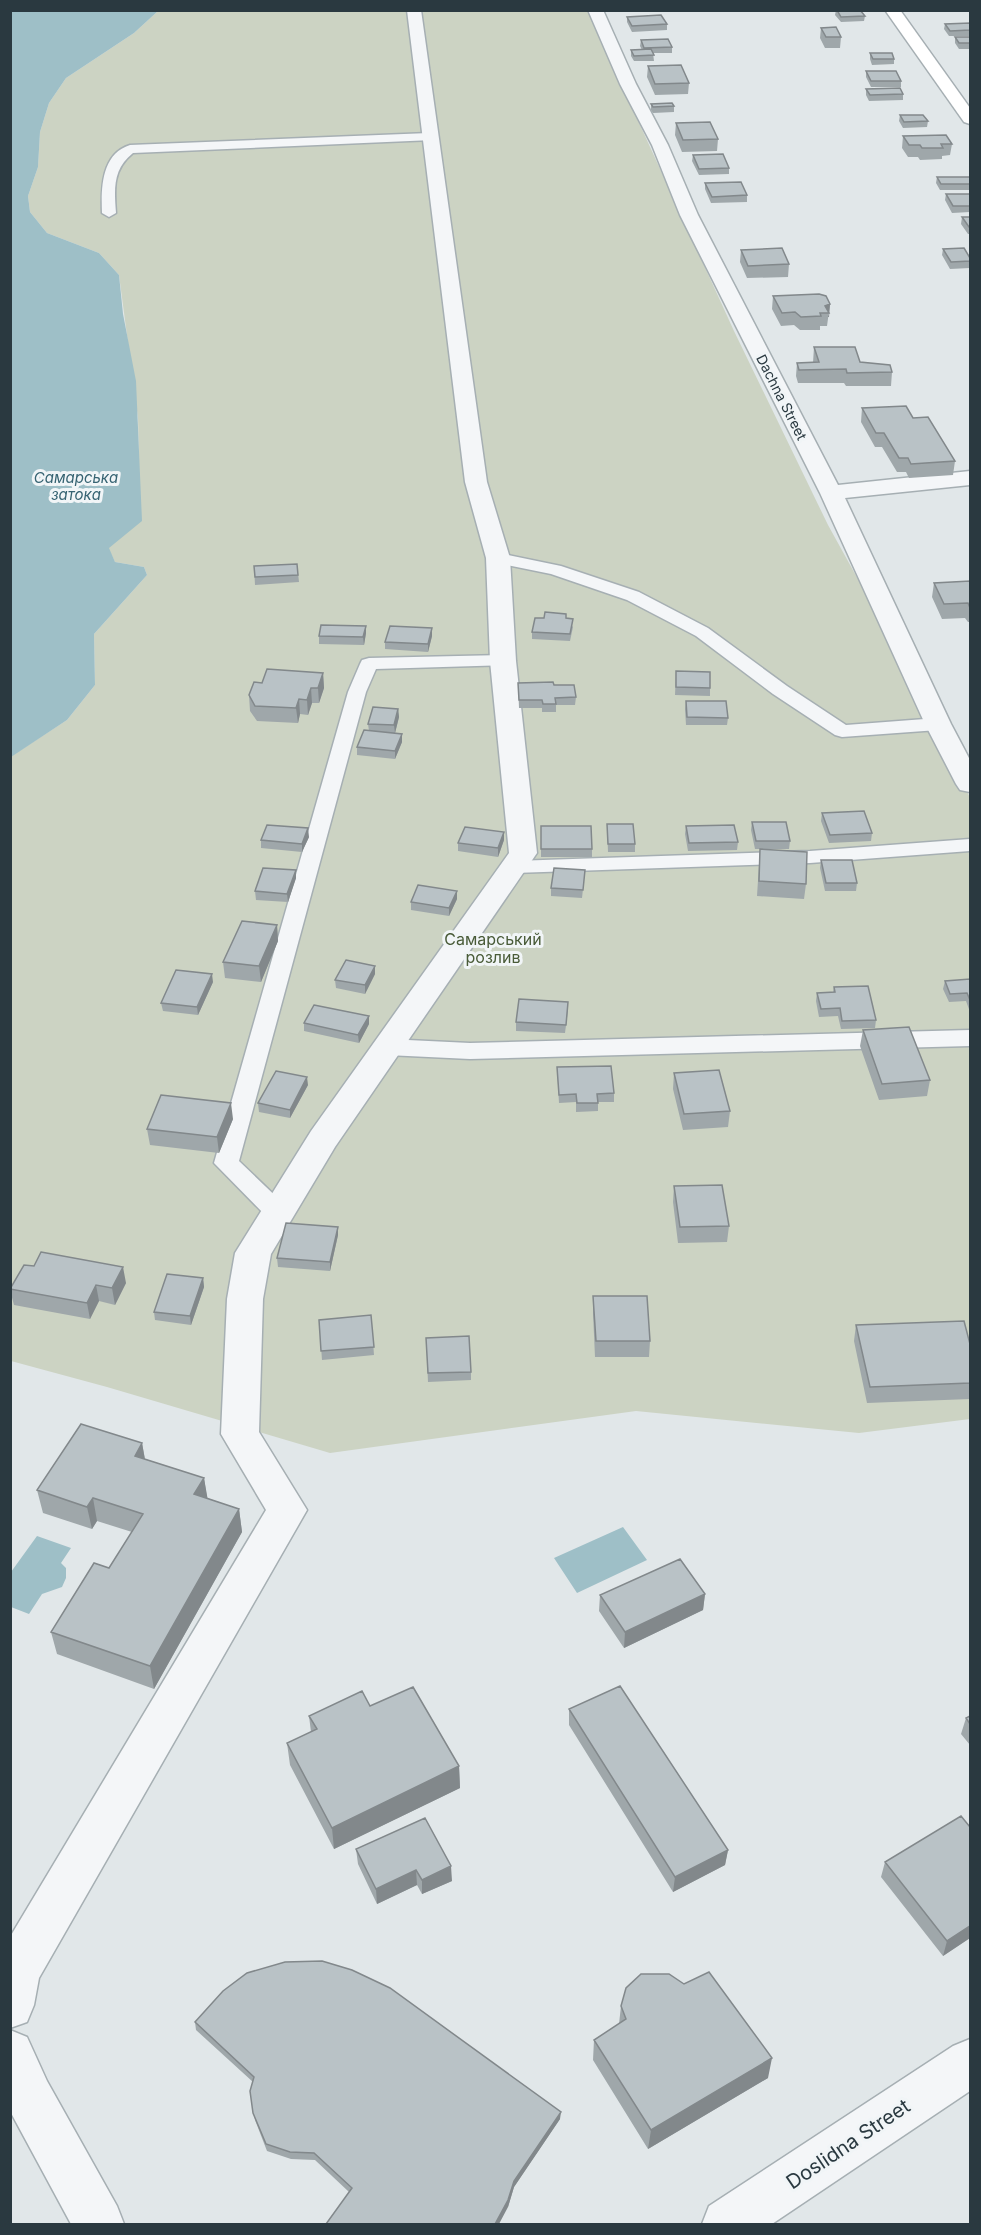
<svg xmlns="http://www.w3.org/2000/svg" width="981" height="2235" font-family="Inter,sans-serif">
<rect width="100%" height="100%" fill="#e1e7e9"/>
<path fill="#ccd3c3" d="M158 11H588L734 331 828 525 938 724 970 798V1419L859 1433 636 1411 330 1453 107 1387 11 1361 10 757 67 720 95 685 94 634 147 575 144 567 115 562 108 548 139 458 138 418 119 275 99 253 47 233 30 212 28 196 38 167 40 132 49 103 66 78 134 33Z"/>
<path fill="#9ebfc7" d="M11 10 158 11 134 33 66 78 49 103 40 132 38 167 28 196 30 212 47 233 99 253 119 275 123 314 136 381 142 521 109 548 115 562 144 567 147 575 94 634 95 685 67 720 11 757Z
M623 1527 647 1560 577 1593 554 1558Z
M37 1536 71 1548 61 1563 66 1568V1578L62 1587 42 1594 29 1614 11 1607V1572Z"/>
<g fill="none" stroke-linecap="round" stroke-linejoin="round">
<defs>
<path id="lane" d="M429 133 433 134V140L133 153C113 169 114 188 116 213L109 217 102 213C101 189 101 154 130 145Z
M498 553 561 566 639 592 708 628 787 686 846 725 938 718 945 720 948 724 945 728 938 730 842 737 835 735 773 694 696 636 627 600 551 574 492 562 489 558 492 554Z
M503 655 510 657 512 661 510 665 376 669 366 692 239 1161 287 1207 291 1213 287 1219 278 1222 269 1219 214 1163 348 692 360 664 362 660 369 658Z
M970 839V851L810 863 514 873 507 871 504 867 507 863 514 861 810 851Z
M970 1030V1046L470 1059 387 1055 379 1052 375 1047 379 1042 387 1039 470 1043Z"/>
<path id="street" d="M407 10H421L487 482 510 558 516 661 537 853 335 1147 271 1254 263 1299 259 1432 307 1510 39 1978 34 2005 27 2022 10 2028V1937L266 1510 221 1434 227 1299 235 1253 311 1131 509 853 490 661 486 558 465 482Z
M588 10H603L636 84 668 145 698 215 838 485 970 471V485L845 498 951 724 970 760V792L960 790 956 784 925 724 820 493 680 215 652 145 620 84Z
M10 2030 27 2037 47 2081 117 2206 124 2224H71L10 2111Z
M970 2039V2091L772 2224H702L709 2206 953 2046Z"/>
<path id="secondary" d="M885 10H900L970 108V124L964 122Z"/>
</defs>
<use href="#lane" stroke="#a6afb3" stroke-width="3"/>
<use href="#street" stroke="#a6afb3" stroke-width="3"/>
<use href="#secondary" stroke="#a6afb3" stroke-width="3"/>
<use href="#lane" fill="#f4f6f8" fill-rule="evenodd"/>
<use href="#street" fill="#f4f6f8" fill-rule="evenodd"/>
<use href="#secondary" fill="#fff" fill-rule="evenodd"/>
</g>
<path fill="#9fa7aa" d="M836 10H860L865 16 864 21 841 22 835 15Z
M627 17 667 24V30L632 32 627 22Z
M970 23V36H949L944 29 945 24Z
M821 28 841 37 840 48H825L820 38Z
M955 37H970V49H959L955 43Z
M641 40 672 47V53H653L654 61H634L631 56V50H642L640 46Z
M870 53 894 59V64L872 65 870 59Z
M648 66 689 83 688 94 655 95 647 77Z
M866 71 901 81V87H871L866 77Z
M866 89 903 94V100L869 101 866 95Z
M651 104 674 106V112L653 113 651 110Z
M900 115 928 121 927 127 903 128 899 121Z
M676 123 718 139 717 151 682 152 675 135Z
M903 136 952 144 950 155 942 156V159L920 160 918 157H908L902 148Z
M693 155 729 168V174L699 175 692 161Z
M937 177 970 178V190H940L936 183Z
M705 183 747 195V202L711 203 705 189Z
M946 194H970V212L952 213 945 200Z
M962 217H970V234H968L961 224Z
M943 249 970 258V268L950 269 942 255Z
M741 250 789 264 788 277 747 278 740 262Z
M773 296 830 304 827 326H820V330H800L794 325 781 326 772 309Z
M814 347 892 372 891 386H846L844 383H798L796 376 797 363H813Z
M862 408 913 418 955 461 953 475 909 478 906 472H897L882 447H875L861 422Z
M297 564 299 582 255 585 254 566Z
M970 581V622H968L965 618 942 619 932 597 934 583Z
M566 619 573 627 570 641 532 639V632Z
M366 626V633L364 645 319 644V636Z
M432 636 428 652 385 649V642Z
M676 671 710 688V696L675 695Z
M323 673 324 688 319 703H312L308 715 300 714 298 723 257 721 250 711 249 695 262 683Z
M518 683 554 685 576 697 575 705H556V712H542V708H519Z
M686 701 728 718 727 725H686L685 709Z
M398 709 399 717 395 733 402 734V742L395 759 357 755V747L369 731 368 724Z
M822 813 872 833 871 841 829 843 821 821Z
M752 822 790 841 789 849H755L751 830Z
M607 824 635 844V852H608Z
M541 826 592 849V857H541Z
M686 826 738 842 737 850 688 851 685 834Z
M309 837 302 852 261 848V840Z
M504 840 498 857 458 851V843Z
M760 849 806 884 804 899 757 896Z
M821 860 857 883 856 891H825L820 868Z
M296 870V878L288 902 256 900 255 891Z
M585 870 582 898 551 896V888Z
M457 899 449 916 411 910V902Z
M277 925 278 941 261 982 225 978 223 962Z
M375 974 365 994 336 988 335 980Z
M970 979V1012L966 1001 949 1002 943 989 945 981Z
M213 982 198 1015 163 1011 161 1003Z
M834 987 876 1020 875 1028 841 1029 838 1016 819 1017 816 1001 817 993 833 992Z
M568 1010 565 1033 516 1031V1022Z
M369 1016V1024L359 1043 304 1031V1023Z
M863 1030 930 1080 927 1096 879 1100 860 1046Z
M557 1067 614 1093V1102H598V1111L576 1112V1102L559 1103Z
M674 1073 730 1111 728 1127 683 1130 673 1089Z
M308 1085 290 1118 259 1112 258 1103Z
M233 1119 219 1153 150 1145 147 1129Z
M674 1186 729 1226 727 1242 678 1243 673 1202Z
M338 1227V1235L330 1271 278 1267 277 1258Z
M203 1278 204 1287 191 1325 155 1320 154 1312Z
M126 1283 115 1305 99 1301 90 1319 14 1305 10 1290V1288Z
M593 1296 650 1341 649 1357H595L593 1313Z
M371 1315 374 1355 322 1360 319 1320Z
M856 1325 970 1344V1399L867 1403 854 1341Z
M426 1338 471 1372V1380L428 1382Z
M142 1443 145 1459 204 1478 207 1498 239 1509 242 1532 154 1689 57 1654 51 1632 109 1568 132 1532 97 1521 92 1529 43 1513 37 1490Z
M705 1594 703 1610 624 1648 599 1611 600 1595Z
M370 1706 459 1766 460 1788 334 1849 290 1765 287 1743 311 1732 309 1716Z
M569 1709 728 1850 725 1865 673 1892 569 1725Z
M970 1716V1745L961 1734 966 1718Z
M970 1827V1938L943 1956 881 1877 885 1862Z
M356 1849 452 1881 422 1894 417 1885 377 1904 358 1864Z
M621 2006 768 2078 648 2149 593 2060 594 2040 619 2024Z
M195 2022 560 2119 514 2187 508 2207 349 2192 315 2160 291 2159 267 2151 255 2120 250 2091 253 2082 196 2030Z"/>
<path fill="#82888b" d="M830 304 829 317H828L829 313 825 306Z
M366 626V633L364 645 363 637Z
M432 628V636L428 652V644Z
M323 673 324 688 319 703 318 688Z
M311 688 312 703 308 715 307 700Z
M299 699 300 714 298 723 296 708Z
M398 709 399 717 395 733 394 725Z
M402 734V742L395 759V751Z
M308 828 309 837 302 852V844Z
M504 832V840L498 857V848Z
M296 870V878L288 902 287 894Z
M457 891V899L449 916V908Z
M277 925 278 941 261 982 259 966Z
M375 966V974L365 994V985Z
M212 974 213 982 198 1015 197 1007Z
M369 1016V1024L359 1043 358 1035Z
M307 1077 308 1085 290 1118V1110Z
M231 1103 233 1119 219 1153 217 1137Z
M338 1227V1235L330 1271V1262Z
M123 1267 126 1283 115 1305 112 1288Z
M203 1278 204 1287 191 1325 190 1316Z
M96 1285 99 1301 90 1319 87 1303Z
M142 1443 146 1466 135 1456Z
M204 1478 208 1501 194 1494Z
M93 1498 97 1521 92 1529 87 1507Z
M239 1509 242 1532 154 1689 150 1666Z
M705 1594 703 1610 624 1648 625 1632Z
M459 1766 460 1788 334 1849 332 1828Z
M728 1850 725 1865 673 1892 675 1877Z
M451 1866 452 1881 422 1894V1880Z
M416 1870 417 1885 377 1904 376 1889Z
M970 1926V1938L943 1956 947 1941Z
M772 2058 768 2078 648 2149 651 2130Z
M561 2112 560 2119 514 2187 508 2207 499 2224H495L514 2181Z"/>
<path fill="#b9c2c6" stroke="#82888b" stroke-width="1.5" d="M837 10H860L865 16 841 17Z
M661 15 667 24 632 26 627 17Z
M970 23V30L950 31 945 24Z
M836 27 841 37H826L821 28Z
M955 37H970V43H959Z
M668 39 672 47 644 48 641 40Z
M651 49 654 55 634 56 631 50Z
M870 53H892L894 59H873Z
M681 65 689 83 655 84 648 66Z
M866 71H896L901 81H871Z
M900 88 903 94 870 95 866 89Z
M672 103 674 106 653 107 651 104Z
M900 115H923L928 121 904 122Z
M710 122 718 139 683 140 676 123Z
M946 135 952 144H941L943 148H922L920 145H909L903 136Z
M723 154 729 168 699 169 693 155Z
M937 177H970V184H941Z
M741 182 747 195 712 197 705 183Z
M946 194H970V206H953Z
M962 217H970V227H969Z
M782 248 789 264 748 266 741 250Z
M964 248 970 258V261L951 262 943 249Z
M819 294 826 296 830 304 825 306 829 313H820L821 316 801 317 795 312 782 313 773 296Z
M814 347H855L860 362 890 365 892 372 847 373 846 369 799 370 797 363 819 362Z
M906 406 913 418 928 417 955 461 911 464 908 458H899L884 433H876L862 408Z
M297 564 298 575 255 577 254 566Z
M970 581V608L968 603 944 604 934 583Z
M545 612 566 614V618L573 619 570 634 532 632 535 618H544Z
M321 625 366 626 363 637 319 636Z
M390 626 432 628 428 644 385 642Z
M267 669 323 673 318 688H311L307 700 299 699 296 708 255 706 249 695 254 682 262 683Z
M676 671 710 672V688L676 687Z
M553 682 554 685H574L576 697 555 698 556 704H543L542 700H519L518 683Z
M686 701H726L728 718 687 717Z
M373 707 398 709 394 725 368 724Z
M364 730 402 734 395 751 357 747Z
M864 811 872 833 830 835 822 813Z
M752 822H786L790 841H756Z
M607 824H633L635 844H608Z
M267 825 308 828 302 844 261 840Z
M734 825 738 842 689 843 686 826Z
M541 826H591L592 849H541Z
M465 827 504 832 498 848 458 843Z
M760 849 807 852 806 884 759 881Z
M821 860H852L857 883H826Z
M263 868 296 870 287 894 255 891Z
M554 868 585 870 583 890 551 888Z
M418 885 457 891 449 908 411 902Z
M242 921 277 925 259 966 223 962Z
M346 960 375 966 365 985 335 980Z
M176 970 212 974 197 1007 161 1003Z
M970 979V1000L967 993 950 994 945 981Z
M868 986 876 1020 842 1021 840 1008 821 1009 817 993 835 992 834 987Z
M519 999 568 1002 566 1025 516 1022Z
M314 1005 369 1016 358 1035 304 1023Z
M909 1027 930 1080 882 1084 863 1030Z
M611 1066 614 1093 597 1094 598 1103H577L576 1094 559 1095 557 1067Z
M719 1070 730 1111 684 1114 674 1073Z
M276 1071 307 1077 290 1110 258 1103Z
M161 1095 231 1103 217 1137 147 1129Z
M722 1185 729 1226 680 1227 674 1186Z
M286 1223 338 1227 330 1262 277 1258Z
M41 1252 123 1267 112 1288 96 1285 87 1303 10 1289 24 1265 34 1266Z
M167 1274 203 1278 190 1316 154 1312Z
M593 1296H647L650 1341H596Z
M371 1315 374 1347 321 1351 319 1320Z
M964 1321 970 1344V1383L870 1387 856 1325Z
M469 1336 471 1372 428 1373 426 1338Z
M81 1424 142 1443 135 1456 204 1478 194 1494 239 1509 150 1666 51 1632 94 1563 109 1568 143 1514 93 1498 87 1507 37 1490Z
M680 1559 705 1594 625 1632 600 1595Z
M620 1686 728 1850 675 1877 569 1709Z
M413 1687 459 1766 332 1828 287 1743 317 1729 309 1716 362 1691 370 1706Z
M970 1716V1724L966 1718Z
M961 1816 970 1827V1926L947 1941 885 1862Z
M425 1818 451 1866 422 1880 416 1870 376 1889 356 1849Z
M322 1961 352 1970 390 1988 561 2112 514 2181 508 2200 495 2224H326L352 2188 314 2153 290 2152 266 2144 253 2113 250 2091 254 2077 195 2022 223 1991 247 1973 285 1962Z
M709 1972 772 2058 651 2130 594 2040 626 2019 621 2006 626 1988 641 1974H669L684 1984Z"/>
<g text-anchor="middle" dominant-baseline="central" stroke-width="6" stroke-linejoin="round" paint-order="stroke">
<g font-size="14" fill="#2a3940" stroke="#f1f5f7">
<text transform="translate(782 397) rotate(63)">Dachna Street</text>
</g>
<g font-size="15" font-style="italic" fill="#366372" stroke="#f1f5f7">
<text x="76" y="477">Самарська<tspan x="76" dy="17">затока</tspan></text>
</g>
<g font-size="16" fill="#495b38" stroke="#f1f5f7">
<text x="493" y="939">Самарський<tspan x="493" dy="18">розлив</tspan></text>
</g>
<g font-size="20" fill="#2a3940" stroke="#f1f5f7">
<text transform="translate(848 2144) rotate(-34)">Doslidna Street</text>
</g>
</g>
<rect width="981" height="2235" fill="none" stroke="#2a3940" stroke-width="24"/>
</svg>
